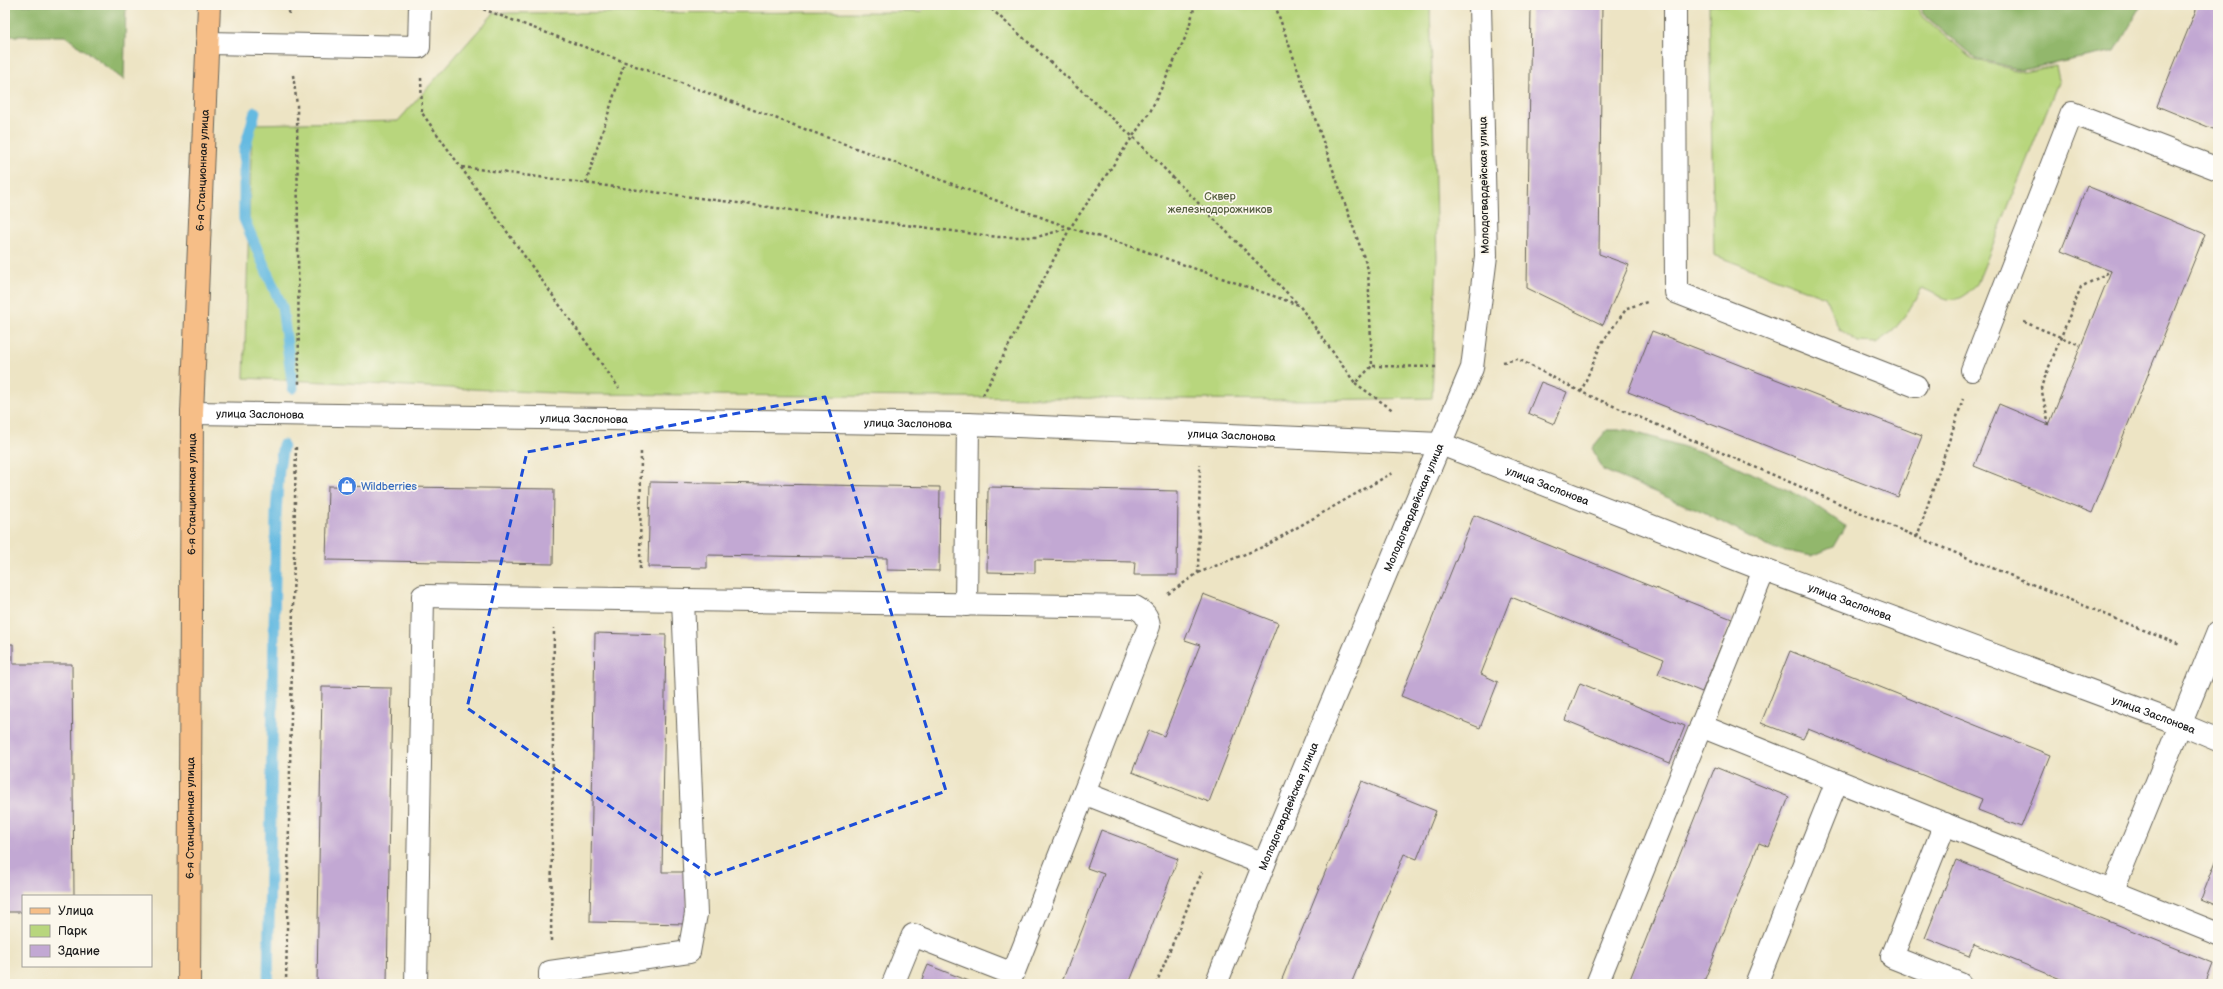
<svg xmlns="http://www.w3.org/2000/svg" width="2223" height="989" font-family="'Balsamiq Sans',sans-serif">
<rect width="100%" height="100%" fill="#fbf7ec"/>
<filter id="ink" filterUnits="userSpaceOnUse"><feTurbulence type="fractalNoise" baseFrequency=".025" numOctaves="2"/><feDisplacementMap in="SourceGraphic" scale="8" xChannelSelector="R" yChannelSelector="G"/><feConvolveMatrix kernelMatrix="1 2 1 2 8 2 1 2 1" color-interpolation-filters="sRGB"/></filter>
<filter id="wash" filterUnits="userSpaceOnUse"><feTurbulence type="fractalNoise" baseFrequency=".012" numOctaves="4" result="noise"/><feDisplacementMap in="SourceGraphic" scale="16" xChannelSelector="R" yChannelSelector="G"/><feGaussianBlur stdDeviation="0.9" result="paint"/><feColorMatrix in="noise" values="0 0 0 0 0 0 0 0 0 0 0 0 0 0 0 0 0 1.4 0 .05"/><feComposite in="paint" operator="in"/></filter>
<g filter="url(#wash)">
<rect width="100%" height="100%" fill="#ede4c4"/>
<path fill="#b8d67d" stroke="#6a794c" d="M923 5H1430L1437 258 1432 398 1306 400 574 394 244 378 252 124 398 121 494 13 922 12Z
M1709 5H1916L1921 15 1973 59 2023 72 2056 66 2059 80 1977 284C1953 308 1950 300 1922 288L1906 315 1893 331 1876 343 1858 342 1839 329 1825 297 1714 255Z"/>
<path fill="#92b76c" stroke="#576a44" d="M5 5H126L124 80 65 36H5Z
M1919 5H2142L2115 51 2022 70 1975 58 1923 14Z
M1607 430H1627L1712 455 1805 498 1845 526 1833 547 1812 556 1771 548 1706 514 1603 470 1592 448Z"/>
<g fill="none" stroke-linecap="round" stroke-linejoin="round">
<path stroke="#65bae1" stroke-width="11" d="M255 112 244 151V219L282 307 293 388
M268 984 276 514 279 469 283 445"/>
</g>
<g id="blocks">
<path fill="#c2a8d3" d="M1531 5H1602L1599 254 1629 265 1603 325 1527 288Z
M2198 5H2218V131L2157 106Z
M2087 186 2205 234 2092 513 1974 466 1999 404 2049 425 2111 271 2061 251Z
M1652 331 1922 436 1898 497 1628 392Z
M1541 382 1567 392 1554 424 1528 413Z
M650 482 940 487 939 571 887 570V558L707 555V568L648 567Z
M328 486 554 489 553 564 326 560Z
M988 487 1178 491 1177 575H1134L1135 562 1035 560V573L987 572Z
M1474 515 1732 619 1702 692 1658 674 1664 659 1511 597 1481 674 1498 682 1480 728 1401 696Z
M1203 594 1278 623 1209 802 1132 772 1149 730 1164 736 1200 645 1185 640Z
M595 633 666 635 662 872H688L687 924 590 922Z
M5 644H13V664H72L74 896H23V912H5Z
M1790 651 2050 755 2021 827 1978 810 1982 799 1808 729 1803 739 1761 723Z
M1580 683 1685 726 1670 763 1565 720Z
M322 687 392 688 387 984H317Z
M1715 767 1789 797 1769 847 1759 843 1703 984H1628Z
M1362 781 1436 811 1417 859 1404 854 1351 984H1280Z
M1101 830 1178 859 1129 984H1061L1104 874 1087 868Z
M2218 856V906L2201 899Z
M1956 860 2213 963 2205 984H2073L1974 944 1969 956 1925 938Z
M928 965 969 981V984H920Z"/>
</g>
</g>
<g filter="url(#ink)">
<use href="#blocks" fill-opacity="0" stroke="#656257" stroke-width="1"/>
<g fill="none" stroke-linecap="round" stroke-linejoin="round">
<defs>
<g id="minor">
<path d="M1675 5 1676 292 1916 386"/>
<path d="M207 43 419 47 420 5"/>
<path d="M1972 370 2072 113 2218 169"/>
<path id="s1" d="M192 413 968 424 1441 444 1764 570 2180 724 2218 740"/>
<path d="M966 605 968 424"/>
<path d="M1701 726 2218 934"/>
<path d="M1945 824 1892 957 1960 984"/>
<path d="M2112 892 2218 632"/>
<path d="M416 984 423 596 1135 607C1144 612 1148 616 1149 626L1084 793"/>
<path d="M550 984V972L689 952 696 914 683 600"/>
<path d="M893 984 913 935 1013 974 1084 793 1264 864"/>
<path id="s2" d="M1216 984 1264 864 1472 368 1486 256 1480 5"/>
<path d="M1597 984 1764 570"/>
<path d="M1756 984 1837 781"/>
</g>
<g id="major">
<path id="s3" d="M189 984 192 413 209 5"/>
</g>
</defs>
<use href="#minor" stroke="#656257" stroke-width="24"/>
<use href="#major" stroke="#656257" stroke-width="24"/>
<path stroke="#656257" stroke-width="2.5" stroke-dasharray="3 3" stroke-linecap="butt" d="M472 5 1070 228 1136 248 1299 305 1355 383 1372 366
M987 5 1133 137 1297 303
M1275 5 1368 269 1372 366 1439 367
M289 14V5
M293 75 297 105 299 384
M421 78 422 113 619 388
M462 167 998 237H1037L1069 228
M586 183 625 61
M2024 322 2080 345
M1503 362 1518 359 1581 392 1917 537 2180 645
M1355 383 1394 411
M1581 392 1601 344 1627 308 1647 302
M983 395 1070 228 1151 110 1187 34 1195 5
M2049 425 2041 387 2081 287 2111 271
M1917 537 1963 399
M640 569 641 450
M1198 573 1265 546 1392 473
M1168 594 1198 573 1200 465
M551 941 554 628
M286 984 296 445
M1156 984 1202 872"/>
<use href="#minor" stroke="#fff" stroke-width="22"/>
<use href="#major" stroke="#f6be87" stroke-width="22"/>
</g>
</g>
<path fill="none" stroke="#1d4ed8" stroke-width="3" stroke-dasharray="8 5" stroke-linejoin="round" d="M825 397 946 791 711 876 467 708 527 452Z"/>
<defs>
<symbol id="shop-disc" viewBox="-11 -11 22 22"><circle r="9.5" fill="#3f7fe0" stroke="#fbf7ec"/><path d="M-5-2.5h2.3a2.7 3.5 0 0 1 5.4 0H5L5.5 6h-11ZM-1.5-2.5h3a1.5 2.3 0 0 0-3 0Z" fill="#fff"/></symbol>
</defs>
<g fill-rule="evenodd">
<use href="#shop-disc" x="336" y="475" width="22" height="22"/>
</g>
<g text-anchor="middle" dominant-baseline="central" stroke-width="3.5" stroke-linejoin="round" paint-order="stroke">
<g font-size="11" fill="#1c1c1c" stroke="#fbf7ec">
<text stroke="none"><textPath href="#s3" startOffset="814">6-я Станционная улица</textPath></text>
<text transform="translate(1484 185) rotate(-91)">Молодогвардейская улица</text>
<text stroke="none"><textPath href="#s1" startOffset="68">улица Заслонова</textPath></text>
<text stroke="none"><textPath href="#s1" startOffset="392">улица Заслонова</textPath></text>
<text stroke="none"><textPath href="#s1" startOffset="716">улица Заслонова</textPath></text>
<text stroke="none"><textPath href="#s1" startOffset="1040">улица Заслонова</textPath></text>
<text stroke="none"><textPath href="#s1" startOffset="1364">улица Заслонова</textPath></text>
<text stroke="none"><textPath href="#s3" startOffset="490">6-я Станционная улица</textPath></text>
<text stroke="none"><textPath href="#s2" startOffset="516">Молодогвардейская улица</textPath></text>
<text stroke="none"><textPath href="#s1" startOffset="1688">улица Заслонова</textPath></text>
<text stroke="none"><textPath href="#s1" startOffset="2012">улица Заслонова</textPath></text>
<text stroke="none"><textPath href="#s2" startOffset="192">Молодогвардейская улица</textPath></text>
<text stroke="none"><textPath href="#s3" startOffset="166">6-я Станционная улица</textPath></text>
</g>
<g font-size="11" fill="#535d3e" stroke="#fbf7ec">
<text x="1220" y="196">Сквер<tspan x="1220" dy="13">железнодорожников</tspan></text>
</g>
<g font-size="11" fill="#366cbe" stroke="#fbf7ec" text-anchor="start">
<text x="361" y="486">Wildberries</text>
</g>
</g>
<rect width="2223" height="989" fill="none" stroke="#fbf7ec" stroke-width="20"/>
<rect x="22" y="895" width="130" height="72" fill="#fbf7ec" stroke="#a29f99"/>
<rect x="30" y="908" width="20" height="6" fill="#f6be87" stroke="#a29f99"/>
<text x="58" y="915" font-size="12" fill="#1c1c1c">Улица</text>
<rect x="30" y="925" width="20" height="12" fill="#b8d67d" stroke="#a29f99"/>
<text x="58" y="935" font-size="12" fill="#1c1c1c">Парк</text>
<rect x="30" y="945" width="20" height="12" fill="#c2a8d3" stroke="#a29f99"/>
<text x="58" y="955" font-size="12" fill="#1c1c1c">Здание</text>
</svg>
